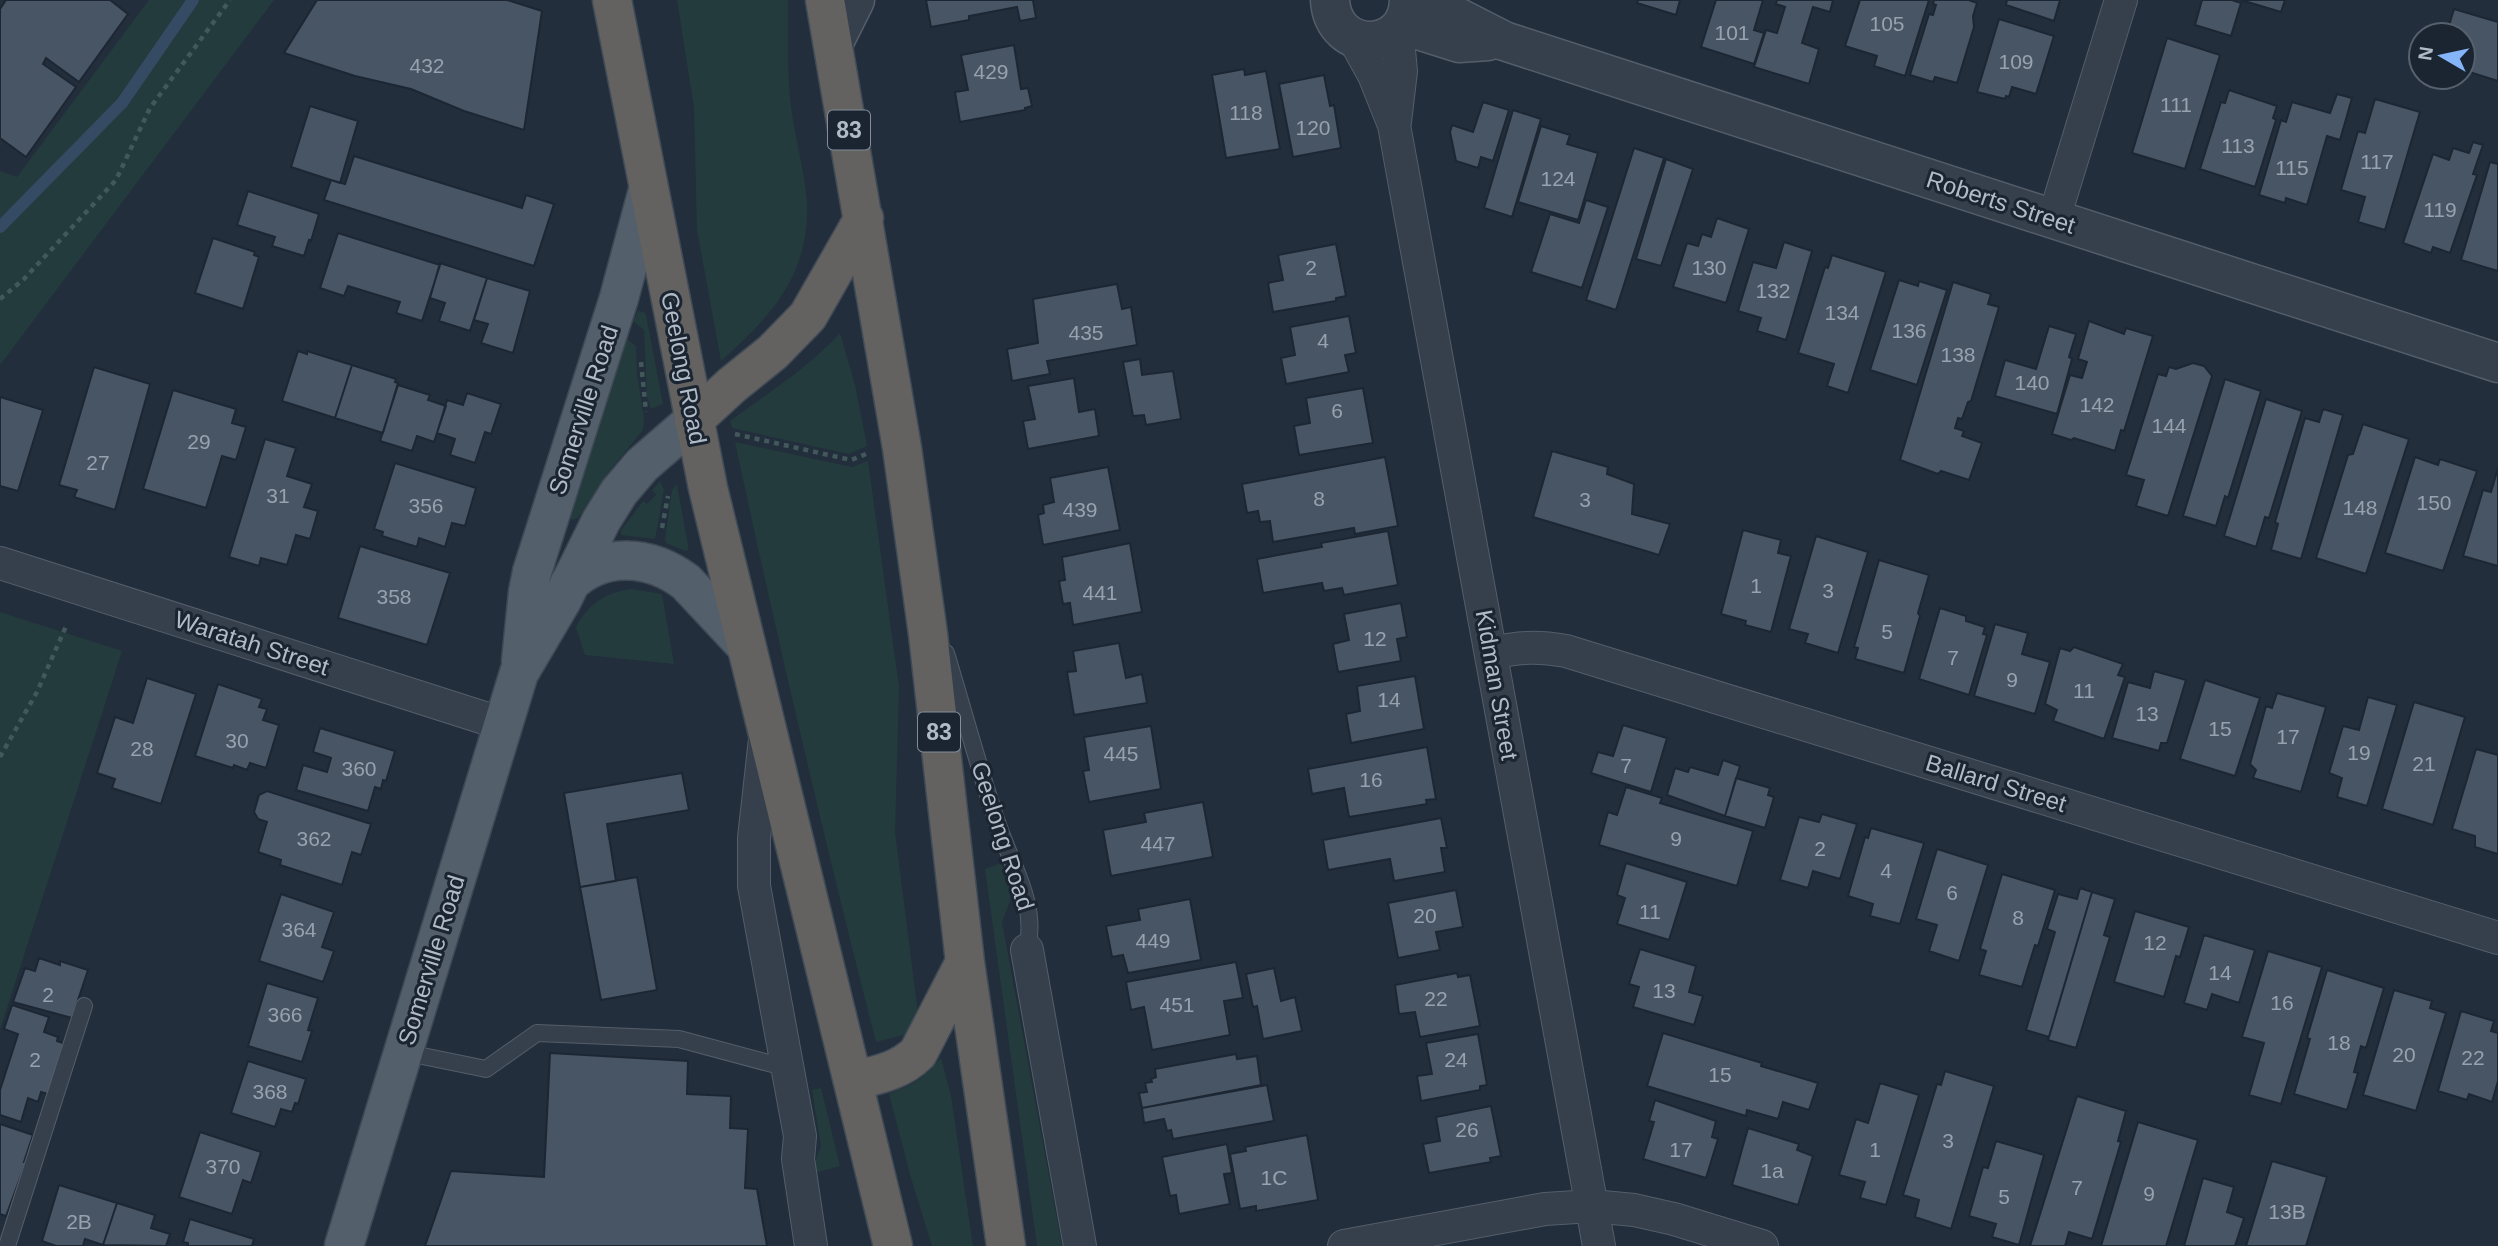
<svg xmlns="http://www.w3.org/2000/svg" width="2498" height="1246" font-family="Helvetica,sans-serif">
<rect width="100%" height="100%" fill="#222e3c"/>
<path fill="#243b3d" d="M149 0H274L0 365V171L17 177Z
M677 0H788C788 36 787 72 791 107 795 139 805 171 807 203 810 274 771 317 721 361L697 230 694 107Z
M638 311 644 312 646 315 663 404 651 409 647 397 644 330 633 321Z
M840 333 855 385 867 446 849 454 732 428 730 421C768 393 808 368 840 333Z
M627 339 636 346 637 374 644 418 643 430 610 470 579 517 572 520 568 515Z
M735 442 852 467 868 461 899 687 895 832 917 1006V1015L908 1034 876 1042C825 843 778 643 735 442Z
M660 481 664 490 655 539 621 535V530L643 501 647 504 656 495 652 490Z
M677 484 688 545V550L685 551 666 543 665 539 672 490Z
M631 589 662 594 674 664 585 655 576 627C588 604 606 592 631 589Z
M0 612 122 651 0 1030Z
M1001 863 1011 887 1010 901 1002 922 1062 1246H1037L985 869Z
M941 1058 951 1096 973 1246H932L911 1178 889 1094C918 1082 921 1080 941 1058Z
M821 1088 840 1166 818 1172 813 1167 821 1146 812 1090Z"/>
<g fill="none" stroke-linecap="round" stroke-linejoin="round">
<path stroke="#354a63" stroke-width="12" d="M0 227 122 103 193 0"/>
</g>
<path fill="#485565" stroke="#1d2733" stroke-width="2" d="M6 0H110L128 14 79 82 46 58 43 64 76 87 26 157 0 138V9Z
M317 0H507L542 11 524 130 464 111 411 89 355 76 284 53Z
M926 0H1033L1036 18 1020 21 1017 7 969 16V20L931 27Z
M1638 0H1680L1676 15 1637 3Z
M1716 0H1763L1754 30 1764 33 1754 64 1701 47Z
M1777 0H1833L1830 12 1813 7 1802 43 1819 49 1809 84 1754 67 1766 30 1777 33 1785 7 1776 4Z
M1860 0H1929L1905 76 1874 66 1877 56 1845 46Z
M1934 0H1969L1977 3 1973 16 1974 27 1957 83 1935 77 1933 82 1910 75 1929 14 1933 15 1936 5 1933 4Z
M2007 0H2060L2054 21 2006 5Z
M2202 0H2232L2241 3 2231 36 2195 25Z
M2241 0H2285L2281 12Z
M2454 9 2498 22V81L2463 70V35H2446Z
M1999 19 2054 36 2036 94 2012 87 2009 97 2006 96 2005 99 1977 92Z
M2167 38 2220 55 2185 169 2132 153Z
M1014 45 1021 89 1028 88 1032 106 1025 108V110L960 122 955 92 968 90 961 55Z
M1244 69 1245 75 1266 71 1280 149 1226 158 1212 75Z
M1324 75 1330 106 1334 105 1341 148 1293 157 1279 84Z
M2229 90 2277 106 2273 118 2276 120 2255 187 2200 169 2221 102 2225 103Z
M2337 94 2352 98 2340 140 2327 136 2307 205 2286 198 2285 203 2259 195 2281 120 2286 122 2292 102 2330 113Z
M2375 99 2420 112 2385 230 2358 222 2365 197 2341 190 2358 131 2365 133Z
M1483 102 1509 110 1493 161 1481 157 1478 168 1456 161 1450 132 1452 125 1473 132Z
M310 106 358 121 340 183 291 167Z
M1513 110 1541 119 1512 217 1484 208Z
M1541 126 1570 135 1567 144 1598 153 1578 220 1518 202Z
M2473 142 2483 145 2473 174 2477 175 2450 253 2433 247 2431 253 2403 243 2433 154 2449 160 2453 148 2469 153Z
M1634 148 1664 158 1616 310 1586 300Z
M354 156 522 208 526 195 554 204 534 266 324 200 331 180 345 184Z
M1666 159 1693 169 1661 266 1636 259Z
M2490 162 2498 164V271L2461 260Z
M248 191 319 214 311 241 309 240 304 256 272 246 275 237 237 225Z
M1586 200 1608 207 1582 288 1531 272 1550 214 1579 223Z
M1717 218 1749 229 1726 303 1673 287 1687 243 1698 246 1702 234 1711 237Z
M338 233 440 265 422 321 396 313 400 302 348 286 344 296 320 288Z
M213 238 255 252 254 255 259 257 243 309 195 293Z
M1784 242 1812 251 1786 340 1757 331 1761 318 1738 311 1753 262 1776 268Z
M1336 244 1346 296 1336 298V301L1273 312 1268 283 1283 280 1278 255Z
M1832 255 1886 272 1848 393 1827 386 1834 364 1798 353 1825 267 1828 268Z
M440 263 487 278 470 331 439 321 445 303 430 298Z
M487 278 530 291 513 353 481 343 488 324 474 320Z
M1899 280 1918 286 1919 281 1947 290 1917 385 1870 370Z
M1953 282 1991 294 1988 304 1999 307 1971 401 1968 402 1962 419 1958 418 1955 428 1964 431 1962 436 1982 443 1969 480 1941 471 1938 474 1900 460Z
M1117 284 1122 309 1131 307 1137 345 1047 361 1050 374 1012 381 1007 349 1038 343 1033 299Z
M1349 316 1356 353 1345 355 1349 372 1286 384 1281 358 1295 355 1290 327Z
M2089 321 2124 334 2126 328 2153 336 2124 431 2121 430 2115 451 2074 438 2071 440 2052 434 2070 375 2082 378 2087 362 2078 359Z
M2049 326 2076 334 2069 357 2072 359 2057 414 1995 396 2005 360 2036 369Z
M298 351 307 354V351L352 365 335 418 282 401Z
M1140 359 1142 375 1173 371 1181 419 1146 425 1144 415 1133 416 1123 362Z
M2193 363 2204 366 2212 376 2168 516 2136 506 2144 480 2126 475 2158 374 2166 376 2169 367 2176 369Z
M352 365 396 379 395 382 398 383 383 433 335 418Z
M94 367 150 384 115 510 74 497 77 490 59 485Z
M1074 378 1079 412 1095 409 1099 436 1028 449 1023 421 1035 419 1028 386Z
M2225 379 2261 391 2228 498 2225 496 2216 526 2183 516Z
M398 385 430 395 428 400 446 406 434 442 417 436 412 451 380 441Z
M1363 388 1373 443 1299 455 1294 426 1310 423 1306 398Z
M173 390 236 409 232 423 246 427 236 460 222 456 206 508 143 489Z
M467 393 501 404 491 434 485 432 475 463 450 455 455 439 437 433 447 400 463 405Z
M0 397 43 410 18 491 0 486Z
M2266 399 2302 411 2269 518 2265 517 2256 547 2224 536Z
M2323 409 2343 415 2301 559 2271 550 2278 524 2275 522 2305 418 2319 422Z
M2363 424 2409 439 2366 574 2316 558 2348 455 2353 454Z
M265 439 296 448 287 476 312 484 304 507 318 511 310 539 296 535 287 565 261 558 259 566 229 557Z
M1552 451 1608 467 1607 474 1634 484 1632 514 1670 524 1659 555 1533 517Z
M1385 457 1398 526 1355 534 1354 528 1273 542 1270 521 1260 522 1258 511 1247 513 1242 484Z
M2415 457 2438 465 2440 459 2477 471 2443 571 2385 553Z
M395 463 476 488 465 526 452 523 445 547 419 538 417 547 382 536 383 532 374 529Z
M1108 467 1120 530 1043 545 1038 515 1044 513 1043 505 1054 502 1050 478Z
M2498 468V566L2463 556 2483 490 2491 492Z
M1743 530 1781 540 1778 553 1791 556 1771 632 1745 625 1746 621 1721 614Z
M1388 531 1398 585 1344 595 1342 588 1324 591 1322 583 1263 593 1257 559 1322 547 1321 543Z
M1816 536 1868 552 1838 653 1805 643 1808 634 1789 629Z
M1130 543 1142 612 1073 625 1070 603 1063 604 1059 581 1065 580 1062 557Z
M360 546 450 573 427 645 338 618Z
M1879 560 1929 575 1918 613 1920 616 1904 673 1855 659 1858 648 1854 647Z
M1401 603 1407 637 1397 639 1401 661 1338 672 1333 644 1349 640 1344 614Z
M1940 608 1966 616V621L1985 627 1983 634 1987 635 1969 695 1919 679Z
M1995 624 2028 633 2022 654 2050 662 2035 714 1974 696Z
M1119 643 1126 678 1142 674 1147 703 1074 715 1067 672 1076 671 1073 651Z
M2074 647 2123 664 2118 675 2125 677 2104 739 2053 721 2057 710 2045 704 2060 648 2070 651Z
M2154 671 2186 680 2167 743H2161L2159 751 2112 738 2128 682 2150 688Z
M1415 676 1424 729 1351 743 1346 714 1360 711 1357 686Z
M147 678 196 694 161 804 112 788 115 779 97 773 115 717 133 723Z
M2205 680 2260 698 2235 776 2180 759Z
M218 684 262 699 259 707 267 709 263 720 279 725 266 768 250 763 247 770 234 765 233 768 195 756Z
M2277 693 2326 707 2301 792 2253 778 2256 770 2250 764 2266 706 2272 708Z
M2368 697 2397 705 2367 806 2337 797 2342 778 2329 773 2343 726 2359 730Z
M2414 702 2465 717 2433 825 2382 809Z
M1623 725 1667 738 1651 792 1591 773 1598 752 1613 756Z
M1151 726 1161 789 1089 802 1083 771 1089 770 1084 737Z
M320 728 395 751 386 781 383 780 381 789 375 787 368 811 296 790 303 765 327 772 331 758 313 752Z
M1427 747 1436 799 1426 800 1427 804 1349 817 1344 788 1312 794 1308 769Z
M2476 749 2498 755V854L2475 847V836L2452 829Z
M1723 760 1740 766 1725 816 1667 795 1675 768 1688 772 1690 767 1718 775Z
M682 773 689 810 607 824 616 881 580 887 564 793Z
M1736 778 1770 788 1768 795 1774 797 1765 828 1725 816Z
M1626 787 1662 798 1660 803 1753 831 1737 886 1599 845 1608 812 1617 815Z
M267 791 371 824 361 855 352 852 342 885 280 865 281 860 258 852 267 822 258 819 254 812 259 795Z
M1203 802 1213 857 1111 876 1103 830 1146 822 1144 813Z
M1822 814 1857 824 1840 879 1813 871 1808 888 1780 880 1799 817 1819 822Z
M1441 818 1447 848H1441L1445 872 1394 881 1390 859 1328 870 1323 840Z
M1871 828 1924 843 1900 924 1870 916 1873 904 1848 896 1865 837 1868 838Z
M1937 849 1988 865 1959 961 1929 951 1937 925 1916 919Z
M1626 863 1687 882 1669 940 1617 924 1625 898 1617 895Z
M2002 874 2055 890 2038 946 2035 945 2022 987 1979 975 1986 951 1980 949Z
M637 877 657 990 601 1000 580 887Z
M2080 888 2092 892 2049 1037 2026 1030 2055 932 2047 929 2058 894 2077 899Z
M1456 890 1463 927 1436 932 1440 950 1398 958 1388 903Z
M2092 892 2115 899 2104 935 2110 937 2076 1048 2048 1040Z
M281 894 334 912 322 947 334 951 323 982 259 961Z
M1190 899 1201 960 1128 973 1123 955 1112 957 1106 926 1140 920 1138 909Z
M2135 911 2189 927 2180 957 2176 956 2164 997 2114 982Z
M2204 935 2255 950 2239 1003 2212 994 2207 1010 2184 1003Z
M1640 949 1696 966 1689 992 1703 996 1694 1025 1633 1007 1639 987 1629 984Z
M2268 951 2322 967 2281 1104 2249 1095 2264 1043 2242 1037Z
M39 958 60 965V961L88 970 72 1018 13 1002 25 968 35 971Z
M1236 962 1243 998 1224 1001 1230 1035 1152 1050 1144 1007 1131 1010 1126 982Z
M1274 968 1281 1001 1295 997 1302 1031 1263 1039 1257 1006 1253 1007 1246 974Z
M2327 970 2384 988 2366 1048 2361 1046 2354 1072 2358 1073 2347 1110 2294 1094 2310 1039 2307 1038Z
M1457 973 1458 977 1470 975 1480 1026 1420 1037 1415 1012 1399 1014 1395 985Z
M267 983 318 998 308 1030 312 1031 302 1062 248 1046Z
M2394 990 2432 1001 2430 1008 2446 1013 2416 1111 2363 1095Z
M12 1005 49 1017 44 1032 58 1037 57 1041 66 1044 51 1095 41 1092 38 1102 28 1098 21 1122 0 1115V1090L18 1034 4 1029Z
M2461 1011 2494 1021 2491 1031 2498 1033V1081L2492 1102 2469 1094 2467 1100 2438 1091Z
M1663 1033 1762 1063 1761 1066 1818 1083 1809 1110 1783 1102 1778 1119 1747 1110 1746 1116 1647 1086Z
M1478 1034 1487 1085 1480 1086V1090L1421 1101 1417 1076 1432 1074 1426 1043Z
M550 1053 688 1061 687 1094 731 1096 730 1128 748 1129 745 1188 757 1189 767 1246H425L451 1171 544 1177Z
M1236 1054 1237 1059 1257 1056 1261 1085 1142 1108 1139 1093 1147 1092 1145 1083 1152 1082 1151 1079 1156 1077 1155 1069Z
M248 1061 306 1079 298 1104 295 1103 292 1112 281 1109 275 1127 231 1113Z
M1945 1071 1994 1086 1951 1229 1915 1217 1919 1200 1903 1195 1937 1084 1941 1085Z
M1880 1083 1919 1095 1886 1205 1860 1198 1865 1182 1839 1175 1856 1119 1868 1123Z
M1267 1085 1274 1121 1173 1139 1171 1130 1167 1131 1164 1119 1144 1123 1142 1108Z
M2077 1096 2126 1111 2118 1141 2121 1142 2092 1239 2069 1232 2065 1246H2030Z
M1655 1100 1716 1121 1712 1137 1718 1139 1706 1178 1643 1159 1654 1122 1649 1121Z
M1491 1106 1501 1156 1490 1158 1491 1162 1429 1173 1423 1144 1440 1141 1436 1117Z
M2138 1122 2198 1140 2166 1246H2101Z
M0 1124 33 1135 24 1162H26L6 1216 0 1214Z
M1748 1128 1799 1144 1797 1150 1813 1156 1798 1205 1732 1185Z
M200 1132 261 1152 251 1183 243 1180 232 1214 179 1197Z
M1307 1135 1318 1200 1256 1211V1206L1240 1209 1230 1154 1246 1151 1245 1147Z
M1996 1141 2044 1155 2019 1245 1992 1237 1996 1224 1969 1216 1983 1167 1988 1168Z
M1227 1144 1232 1173 1224 1174 1230 1204 1179 1214 1176 1195 1170 1196 1162 1157Z
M2272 1161 2327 1177 2306 1246H2246Z
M2203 1178 2234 1187 2227 1212 2244 1218 2235 1246H2184Z
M59 1185 117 1203 103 1245 85 1239 83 1246H56L42 1241Z
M117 1203 155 1215 151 1228 170 1234 166 1246 103 1245Z
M190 1219 254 1239 252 1246H188V1243L183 1242Z"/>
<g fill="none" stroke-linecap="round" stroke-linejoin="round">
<defs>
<path id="service" d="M946 653C963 709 978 766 997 822 1011 865 1038 903 1027 950
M403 1052 486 1069 537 1033 679 1039 787 1068
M7 1246 84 1006"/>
<path id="minor" d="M1353 37 1374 75 1394 125 1599 1246
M1395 122 1401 71 1397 30
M2054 218 2121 0
M0 563 503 724
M1491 653C1520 647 1537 646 1566 651L2498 938
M765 739 754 838V886L800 1136 798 1159 811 1246
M1027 950 1080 1246
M1344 1246 1545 1209 1592 1206 1634 1210 1674 1219 1762 1246"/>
<path id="tertiary" d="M1330 0C1333 55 1408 54 1409 0
M1424 0 1504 41 2498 363
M1402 25 1459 43 1488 41
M834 42 855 0"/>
<path id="primary" d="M569 584C603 551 650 555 686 582L745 645
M521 661 528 592 532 572 619 298 648 190
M344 1246 519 673 562 600 601 521 619 492 642 465 694 420"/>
<path id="trunk" d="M612 0 708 488 893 1246
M825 0 902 448 928 634 965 962 1006 1246
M694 420 732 385 773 352 808 316 864 218
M853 1081C877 1075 900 1071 918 1053L965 962"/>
</defs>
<use href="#service" stroke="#545e6a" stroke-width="18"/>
<use href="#minor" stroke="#545e6a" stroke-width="34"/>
<use href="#tertiary" stroke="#545e6a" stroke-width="41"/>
<use href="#primary" stroke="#3f4955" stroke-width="41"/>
<use href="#trunk" stroke="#414b57" stroke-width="41"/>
<path stroke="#42585a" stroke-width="4.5" stroke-dasharray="5 5" stroke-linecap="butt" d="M0 299 23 280 116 180 150 108 230 0
M641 362 646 412
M735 434 851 460 866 454
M662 528 668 496
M0 757 37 692 67 624"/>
<use href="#service" stroke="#36404c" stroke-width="16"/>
<use href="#minor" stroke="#36404c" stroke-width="32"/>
<use href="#tertiary" stroke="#36404c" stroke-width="38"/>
<use href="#primary" stroke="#545f6c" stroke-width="38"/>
<use href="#trunk" stroke="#636260" stroke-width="38"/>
</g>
<g text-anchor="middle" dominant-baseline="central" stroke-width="6" stroke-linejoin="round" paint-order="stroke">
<g font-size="21" fill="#97a2af">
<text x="1887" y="23">105</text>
<text x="1732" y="32">101</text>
<text x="2016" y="61">109</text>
<text x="427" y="65">432</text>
<text x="991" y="71">429</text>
<text x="2176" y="104">111</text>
<text x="1246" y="112">118</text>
<text x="1313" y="127">120</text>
<text x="2238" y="145">113</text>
<text x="2377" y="161">117</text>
<text x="2292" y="167">115</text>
<text x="1558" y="178">124</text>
<text x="2440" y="209">119</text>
<text x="1311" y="267">2</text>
<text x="1709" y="267">130</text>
<text x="1773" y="290">132</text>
<text x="1842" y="312">134</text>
<text x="1909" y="330">136</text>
<text x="1086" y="332">435</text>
<text x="1323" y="340">4</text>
<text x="1958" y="354">138</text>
<text x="2032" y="382">140</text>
<text x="2097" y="404">142</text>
<text x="1337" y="410">6</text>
<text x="2169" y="425">144</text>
<text x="199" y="441">29</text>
<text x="98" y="462">27</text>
<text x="278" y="495">31</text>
<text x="1319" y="498">8</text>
<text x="1585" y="499">3</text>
<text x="2434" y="502">150</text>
<text x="426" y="505">356</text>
<text x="2360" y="507">148</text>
<text x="1080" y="509">439</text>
<text x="1756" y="585">1</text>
<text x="1828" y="590">3</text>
<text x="1100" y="592">441</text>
<text x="394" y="596">358</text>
<text x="1887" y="631">5</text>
<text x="1375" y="638">12</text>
<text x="1953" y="657">7</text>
<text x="2012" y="679">9</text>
<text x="2084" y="690">11</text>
<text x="1389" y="699">14</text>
<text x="2147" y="713">13</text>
<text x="2220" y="728">15</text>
<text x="2288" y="736">17</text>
<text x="237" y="740">30</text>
<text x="142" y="748">28</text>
<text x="2359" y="752">19</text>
<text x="1121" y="753">445</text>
<text x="2424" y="763">21</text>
<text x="1626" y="765">7</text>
<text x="359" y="768">360</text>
<text x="1371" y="779">16</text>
<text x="314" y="838">362</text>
<text x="1676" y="838">9</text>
<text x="1158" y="843">447</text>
<text x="1820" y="848">2</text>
<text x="1886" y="870">4</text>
<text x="1952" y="892">6</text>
<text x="1650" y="911">11</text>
<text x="1425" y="915">20</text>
<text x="2018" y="917">8</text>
<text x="299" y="929">364</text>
<text x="1153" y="940">449</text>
<text x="2155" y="942">12</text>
<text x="2220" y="972">14</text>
<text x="1664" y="990">13</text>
<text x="48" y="994">2</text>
<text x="1436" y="998">22</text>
<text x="2282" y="1002">16</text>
<text x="1177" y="1004">451</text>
<text x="285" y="1014">366</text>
<text x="2339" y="1042">18</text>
<text x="2404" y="1054">20</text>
<text x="2473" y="1057">22</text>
<text x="35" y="1059">2</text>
<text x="1456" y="1059">24</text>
<text x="1720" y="1074">15</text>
<text x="270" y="1091">368</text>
<text x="1467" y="1129">26</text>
<text x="1948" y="1140">3</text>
<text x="1681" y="1149">17</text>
<text x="1875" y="1149">1</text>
<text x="223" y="1166">370</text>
<text x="1772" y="1170">1a</text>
<text x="1274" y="1177">1C</text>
<text x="2077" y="1187">7</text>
<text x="2149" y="1193">9</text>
<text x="2004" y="1196">5</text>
<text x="2287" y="1211">13B</text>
<text x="79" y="1221">2B</text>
</g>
<g fill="#1b2531" stroke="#848e9b" stroke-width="2">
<rect x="828" y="110.5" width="42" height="39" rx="5"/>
<rect x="918" y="712.5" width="42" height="39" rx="5"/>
</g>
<g font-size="23" font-weight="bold" fill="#b1bbc8">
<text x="849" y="130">83</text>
<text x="939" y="732">83</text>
</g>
<g font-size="24" fill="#b1bbc8" stroke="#1b2531">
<text transform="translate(2001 202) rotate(18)">Roberts Street</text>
<text transform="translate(684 368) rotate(79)">Geelong Road</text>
<text transform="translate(583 410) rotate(-72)">Somerville Road</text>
<text transform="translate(252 643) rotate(18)">Waratah Street</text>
<text transform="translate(1497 685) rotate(80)">Kidman Street</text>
<text transform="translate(1996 783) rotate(17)">Ballard Street</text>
<text transform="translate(1003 836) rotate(72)">Geelong Road</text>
<text transform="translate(431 960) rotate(-73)">Somerville Road</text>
</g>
</g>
<g transform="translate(2442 56) rotate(279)"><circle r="33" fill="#1b2531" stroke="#57616d" stroke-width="2"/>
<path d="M0-5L12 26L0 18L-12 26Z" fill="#85b5f9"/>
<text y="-10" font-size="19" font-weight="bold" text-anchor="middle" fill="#b1bbc8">N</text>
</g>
</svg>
